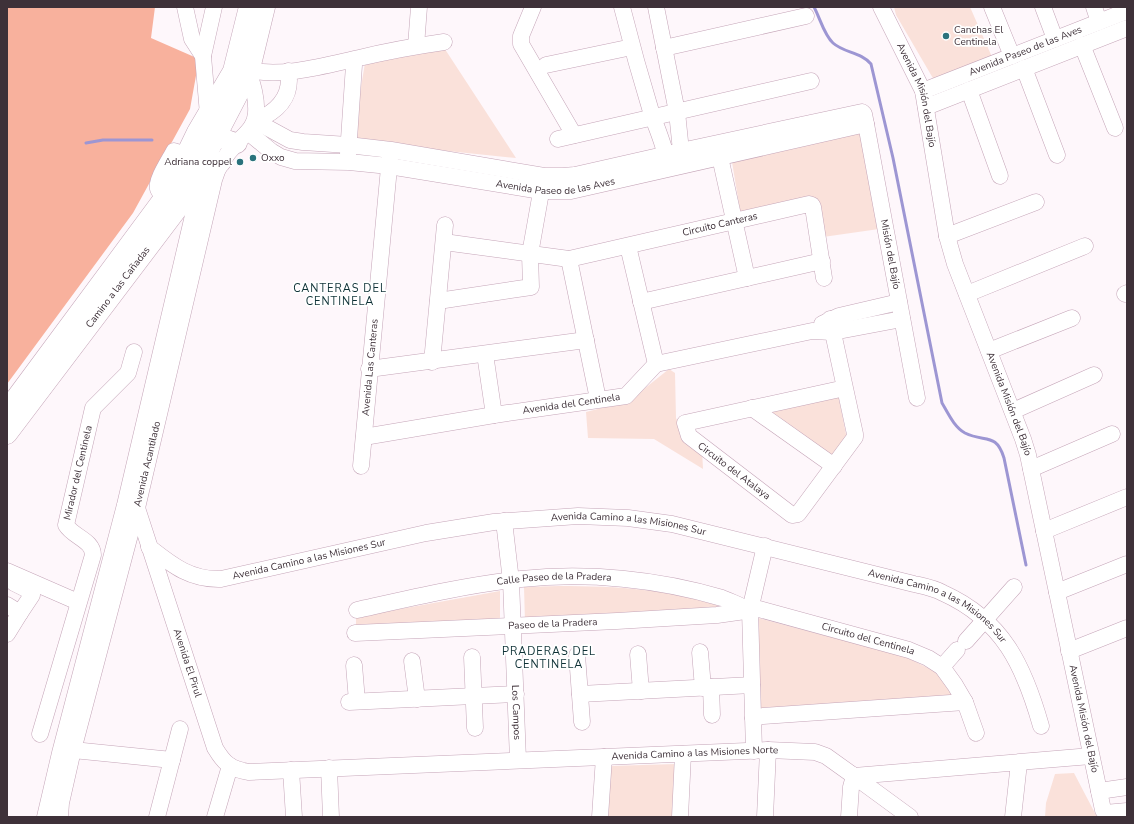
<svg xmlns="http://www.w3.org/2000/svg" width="1134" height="824" font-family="'Nunito Sans',sans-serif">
<rect width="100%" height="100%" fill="#fef7fb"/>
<path fill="#fae1da" d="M894 7H970L992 57 934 80 896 15Z
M439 40 516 158 352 141 366 57Z
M861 131 879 229 823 237 814 201 741 216 732 162Z
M669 369 675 373 676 418 685 438 702 449 703 469 654 439 588 438 586 412 629 401Z
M838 394 848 444 832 459 768 409Z
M559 586C616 586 676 589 730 610L525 622 524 587Z
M500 591V622L356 633V617Z
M758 618 906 657 938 673 954 699 761 712Z
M676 764 673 817H607L610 766Z
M1074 773 1097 817H1045L1046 803 1055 774Z"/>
<path fill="#f8b19d" d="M7 7H155L151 38 199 59 190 109 133 213 7 384Z"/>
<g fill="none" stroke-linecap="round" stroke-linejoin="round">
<path stroke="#9d96d3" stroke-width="3" d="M814 7C820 18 824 35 833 43 844 53 861 52 871 64L893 158 942 403C948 413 954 427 965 433 985 443 996 432 1004 458L1026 565
M86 143 103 140H152"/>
<defs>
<g id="minor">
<path d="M185 7 192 39 203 56 208 114"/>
<path d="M533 7 521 36V44L574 135"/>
<path d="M622 7C631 43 641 79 652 115 658 131 665 147 668 165"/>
<path d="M656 7 677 112 681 151 683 160"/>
<path id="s1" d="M881 7 923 91 947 236 955 264 1023 439 1028 455 1103 810 1105 813 1127 811"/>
<path d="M992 7 1012 56"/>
<path d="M1043 7 1055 39"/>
<path d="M1094 7 1099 22"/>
<path d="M1082 45 1115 128"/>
<path d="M416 46 419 7"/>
<path d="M664 48 806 16"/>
<path d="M203 56 214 7"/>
<path d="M546 65 632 47"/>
<path d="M1024 68 1057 155"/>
<path d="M250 70C282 78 327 65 359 58 388 51 416 46 444 42"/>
<path d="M969 90 1000 176"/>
<path id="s2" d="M923 91 1127 11"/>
<path d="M926 107 1127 28"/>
<path id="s3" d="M255 121 290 140 303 142 348 145 391 150 544 176H563L575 175 681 151 862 112 864 114 866 124 917 398"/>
<path d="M255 121C277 112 293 97 288 71"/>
<path id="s4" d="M248 132 271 151 281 157 295 161 349 162 389 166 541 191H571L866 124"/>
<path d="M558 139 811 81"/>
<path d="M348 154 354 65"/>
<path d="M720 157 747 278"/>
<path d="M174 205C168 200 161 196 158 189 155 181 170 159 174 151L186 155"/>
<path d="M947 236 1036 202"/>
<path id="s5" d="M444 242 569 259 809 204 812 205 813 207 824 278"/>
<path d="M628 246 656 364"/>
<path d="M569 259 598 399"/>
<path d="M967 294 1085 246"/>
<path d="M1125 294 1127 293"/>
<path d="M438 301 531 287 530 254 543 181"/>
<path d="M641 302 822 261"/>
<path d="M830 319 855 434V437L798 514 792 515 689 436 685 423 845 388"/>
<path d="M822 324 839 316 899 302"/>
<path d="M989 351 1072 318"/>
<path d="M485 354 494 415"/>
<path d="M432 362 445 225"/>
<path d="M369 369 586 340"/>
<path d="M752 408 834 466"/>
<path d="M1013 411 1094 375"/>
<path id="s6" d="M364 437 494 415 626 396 656 364 812 331 833 332 902 319"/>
<path id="s7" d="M361 466 390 157"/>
<path d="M1031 469 1112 434"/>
<path id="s8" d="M137 508 215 748C224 763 230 769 249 772L768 750 815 752 826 756 854 776 1091 756"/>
<path id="s9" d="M504 521 511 581 518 760"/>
<path d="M1044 531 1127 497"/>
<path id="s10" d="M149 547C172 565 190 580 221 579L426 533 494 522 578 516 628 518 672 524 914 584C923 586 934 588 943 593 1003 620 1024 666 1041 726"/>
<path d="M7 571 78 602"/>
<path d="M14 583 32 592V595L20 613"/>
<path d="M1057 592 1127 564"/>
<path d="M7 605 20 613 7 634"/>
<path id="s11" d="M357 610C411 598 466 585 521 579 587 572 658 579 722 598 731 601 740 606 750 610"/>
<path id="s12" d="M355 633 617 621 717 615 759 609 909 650 928 658 942 667 955 685 965 702 976 733"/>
<path d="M966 641 1014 587"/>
<path d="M1069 651 1127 628"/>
<path d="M700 652 703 688"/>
<path d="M638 654 641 691"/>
<path d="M577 655 582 722"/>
<path d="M472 657 475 728"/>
<path d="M412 661 417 699"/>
<path d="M354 665 357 701"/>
<path d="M942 667 957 650"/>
<path d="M711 687 712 715"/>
<path d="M580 694 752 685"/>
<path d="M349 702 516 694"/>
<path d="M753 718 763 716 965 702"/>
<path id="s13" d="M40 734 93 555C93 540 73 537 66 525L93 408 128 373 134 352"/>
<path d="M73 750 172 760"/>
<path d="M754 751 750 610 765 546"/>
<path d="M329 768 331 817"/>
<path d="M291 770 294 817"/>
<path d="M1099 791 1127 787"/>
<path d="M45 817 60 753 125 505 199 190V171"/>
<path id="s14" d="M60 817 61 803 73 750 137 508 214 180C218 165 226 154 237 143 246 133 255 127 256 113 257 99 253 86 249 73"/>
<path d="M157 817 180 729"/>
<path d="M215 817 230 766"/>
<path d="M600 817 604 757"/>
<path d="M680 817 683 754"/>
<path d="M765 817 768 750"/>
<path d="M849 817 851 787 854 776 910 817"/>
<path d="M1013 817 1019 763"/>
</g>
<g id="major">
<path d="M211 121C219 135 221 140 237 143"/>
<path d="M199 169 221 162"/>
<path d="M7 410 167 194 197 132 233 71 249 7"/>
<path id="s15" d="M7 434 181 204 249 73 265 7"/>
</g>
</defs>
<use href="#minor" stroke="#c5a5b8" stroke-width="17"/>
<use href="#major" stroke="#c5a5b8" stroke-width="21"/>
<use href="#minor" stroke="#fff" stroke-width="16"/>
<use href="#major" stroke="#fff" stroke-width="20"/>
</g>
<g fill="#2a727c" stroke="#fff" stroke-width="1.5">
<circle cx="946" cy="36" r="4"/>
<circle cx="253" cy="158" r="4"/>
<circle cx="240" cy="162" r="4"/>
</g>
<g text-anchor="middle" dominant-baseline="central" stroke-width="3.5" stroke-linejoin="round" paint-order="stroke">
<g font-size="10" fill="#3e3139" stroke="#fff" text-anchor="start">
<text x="954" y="30">Canchas El<tspan x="954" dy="12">Centinela</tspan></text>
<text x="261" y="158">Oxxo</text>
<text x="232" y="162" text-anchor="end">Adriana coppel</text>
</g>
<g font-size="10" fill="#3e3139" stroke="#fff">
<text stroke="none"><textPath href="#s2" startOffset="110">Avenida Paseo de las Aves</textPath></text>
<text stroke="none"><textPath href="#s1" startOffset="96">Avenida Misión del Bajío</textPath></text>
<text stroke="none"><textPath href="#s4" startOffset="319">Avenida Paseo de las Aves</textPath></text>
<text stroke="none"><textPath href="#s5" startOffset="281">Circuito Canteras</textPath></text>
<text stroke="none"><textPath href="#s3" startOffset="767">Misión del Bajío</textPath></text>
<text stroke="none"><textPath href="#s15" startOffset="184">Camino a las Cañadas</textPath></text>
<text stroke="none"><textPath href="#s7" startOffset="99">Avenida Las Canteras</textPath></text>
<text stroke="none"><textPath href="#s6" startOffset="210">Avenida del Centinela</textPath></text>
<text stroke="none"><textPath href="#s1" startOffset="420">Avenida Misión del Bajío</textPath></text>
<text stroke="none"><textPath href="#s14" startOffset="364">Avenida Acantilado</textPath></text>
<text transform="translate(734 471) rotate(37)">Circuito del Atalaya</text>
<text stroke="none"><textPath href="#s13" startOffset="282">Mirador del Centinela</textPath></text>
<text stroke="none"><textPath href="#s10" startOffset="495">Avenida Camino a las Misiones Sur</textPath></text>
<text stroke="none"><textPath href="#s10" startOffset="171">Avenida Camino a las Misiones Sur</textPath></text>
<text stroke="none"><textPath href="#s11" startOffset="200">Calle Paseo de la Pradera</textPath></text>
<text stroke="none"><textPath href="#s10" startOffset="819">Avenida Camino a las Misiones Sur</textPath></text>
<text stroke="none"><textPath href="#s12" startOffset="198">Paseo de la Pradera</textPath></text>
<text stroke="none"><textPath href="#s12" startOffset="518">Circuito del Centinela</textPath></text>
<text stroke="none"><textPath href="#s8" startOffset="163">Avenida El Pirul</textPath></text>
<text stroke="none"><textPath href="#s9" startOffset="192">Los Campos</textPath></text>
<text stroke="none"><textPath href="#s1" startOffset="744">Avenida Misión del Bajío</textPath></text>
<text stroke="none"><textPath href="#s8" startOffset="742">Avenida Camino a las Misiones Norte</textPath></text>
</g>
<g font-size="11" letter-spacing="1" fill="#0e3136" stroke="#fff">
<text x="340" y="288">CANTERAS DEL<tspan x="340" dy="13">CENTINELA</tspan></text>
<text x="549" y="651">PRADERAS DEL<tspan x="549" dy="13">CENTINELA</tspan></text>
</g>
</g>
<rect width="1134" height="824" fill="none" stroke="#3e3139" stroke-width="16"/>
</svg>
